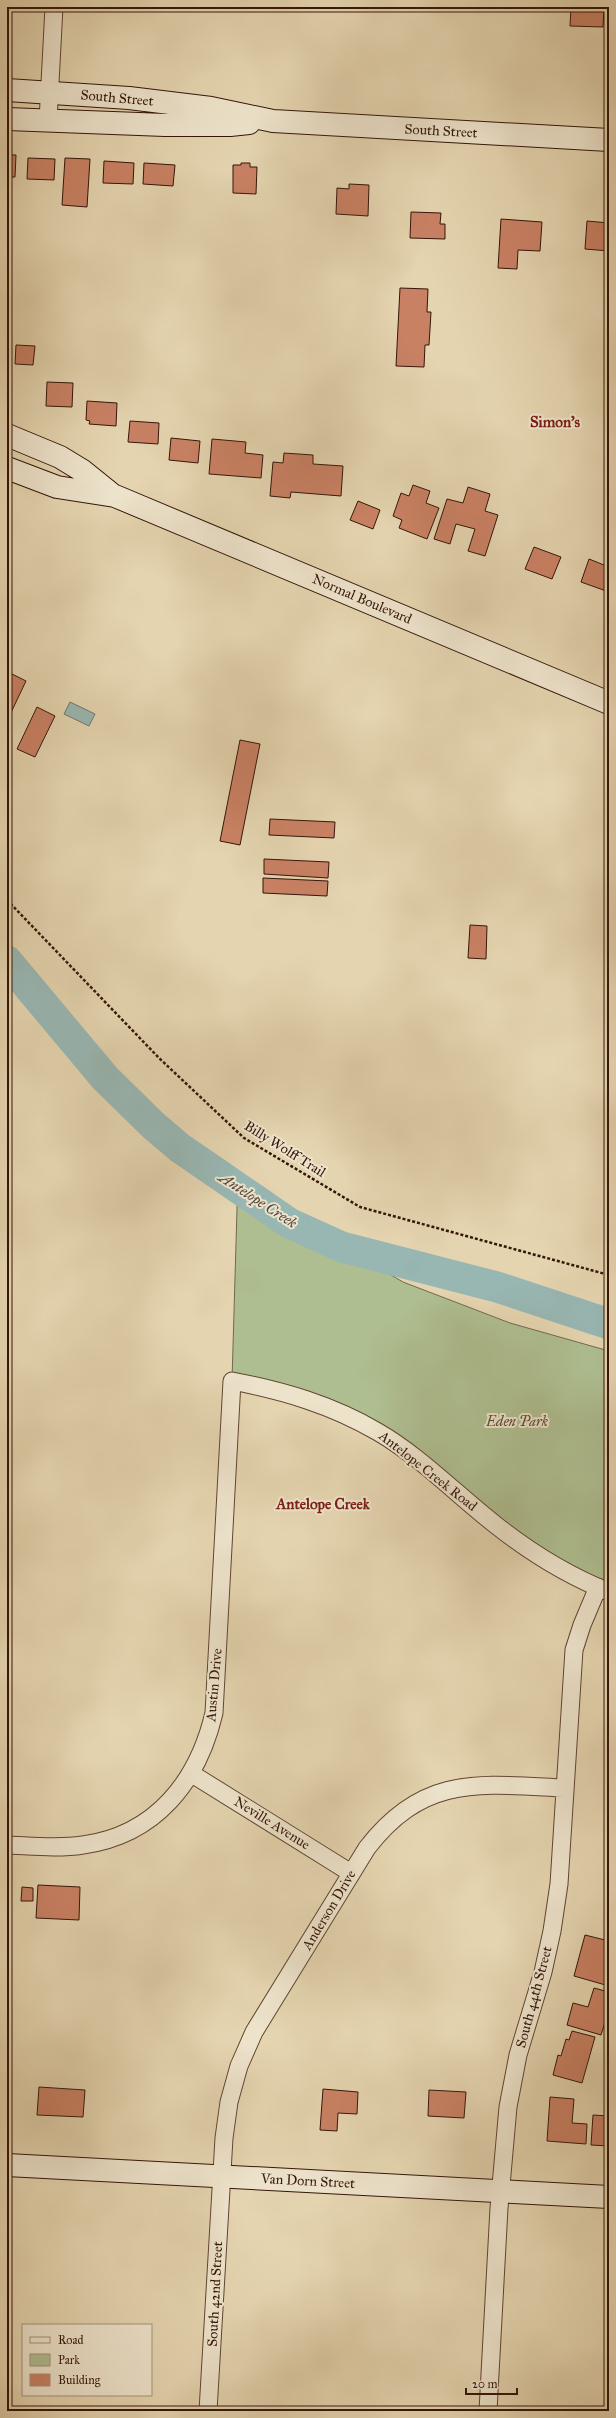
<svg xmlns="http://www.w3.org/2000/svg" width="616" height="2418" font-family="'IM FELL Great Primer',serif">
<rect width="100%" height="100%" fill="#e4d4af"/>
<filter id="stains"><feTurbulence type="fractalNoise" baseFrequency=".005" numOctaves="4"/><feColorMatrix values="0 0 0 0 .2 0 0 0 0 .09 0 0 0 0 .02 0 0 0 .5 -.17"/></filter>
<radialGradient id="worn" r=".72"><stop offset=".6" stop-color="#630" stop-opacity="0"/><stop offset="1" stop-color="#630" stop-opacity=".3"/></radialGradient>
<path fill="#aebe90" stroke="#716a4c" d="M238 1175 310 1228 403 1282 510 1323 609 1351V1592L582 1580 378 1432 232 1381Z"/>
<path fill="#98b7b3" stroke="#70766f" d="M70 702 95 714 89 726 64 714Z"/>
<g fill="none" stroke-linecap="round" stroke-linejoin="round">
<path stroke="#98b7b3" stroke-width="31" d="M7 961 105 1078 154 1126 180 1148 289 1223 342 1247 497 1287 609 1324"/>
</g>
<path fill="#c98164" stroke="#341509" d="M212 7H241V9Z
M449 7H482V11L449 9Z
M571 7H604L603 27 570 26Z
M7 155H16L15 177H7Z
M28 158 55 159 54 180 27 179Z
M65 158 90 159 87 207 62 205Z
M104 161 134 163 133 184 103 183Z
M144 163 175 165 173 186 143 184Z
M241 163H250V167H257L256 194 233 193V165H241Z
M349 184 369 185 368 216 336 214 337 188 349 189Z
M411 212 441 213 440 224H445V239L410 238Z
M501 219 542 222 540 251 518 250 517 269 498 268Z
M587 221 609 223V251L585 249Z
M400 288 428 289 427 312H431L429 345H425L424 367 396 366Z
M16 345 35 346 33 365 15 364Z
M47 382 73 383 72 407 46 406Z
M87 401 117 403 116 426 89 424 90 421 86 420Z
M130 421 159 423 158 444 128 442Z
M171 438 200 441 198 463 169 460Z
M212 439 246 442 245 453 263 455 261 478 209 474Z
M284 453 313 455V464L343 466 341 496 291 492 290 498 270 496 273 462 283 463Z
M413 485 430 491 426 503 439 508 427 539 399 528 402 520 393 516 401 493 409 496Z
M468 487 490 494 485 511 498 515 485 556 468 551 475 529 456 524 450 544 434 539 447 499 463 503Z
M358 501 380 510 373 529 350 520Z
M534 547 561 557 552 579 525 569Z
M589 559 609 567V592L581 582Z
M8 672 26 681 7 721V675Z
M37 707 55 716 35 757 17 749Z
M240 740 260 744 240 845 220 841Z
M270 819 335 822 334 838 269 835Z
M264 859 329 862 328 878 264 874Z
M263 878 328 881 327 896 263 893Z
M470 925 487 926 486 959 468 958Z
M38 1885 80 1887 79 1920 36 1918Z
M22 1887 33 1888V1901H21Z
M585 1935 609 1941V1986L574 1976Z
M594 1988 609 1992V2010L601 2035 567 2025 573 2003 588 2007Z
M572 2031 595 2037 582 2083 553 2075 558 2055 561 2056 566 2039 569 2040Z
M39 2087 85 2090 83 2117 37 2115Z
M323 2089 358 2092 357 2114 338 2113 337 2131 320 2130Z
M429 2090 466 2092 464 2118 428 2116Z
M550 2097 574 2099 572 2123 587 2124 586 2144 547 2141Z
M593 2115 609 2116V2146L591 2145Z"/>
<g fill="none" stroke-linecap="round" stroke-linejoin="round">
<defs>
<path id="street" d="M48 121 54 7
M192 1774 351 1873
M7 1845C32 1846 58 1849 83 1845 156 1835 198 1781 214 1713L232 1381C284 1391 332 1405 378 1432 421 1457 457 1495 497 1526 530 1552 569 1576 609 1592
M208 2411 224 2138 229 2102 239 2066 254 2032 367 1848C424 1774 480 1784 564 1788
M488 2411 499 2208 508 2107 518 2055 543 1972 552 1931 559 1884 574 1650 582 1625 598 1587"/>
<path id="secondary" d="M7 90 129 98 211 108 273 121 609 140
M7 119 165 125H230L249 123
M7 435 60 457 83 471 114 496
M7 468 57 487 115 496 609 703
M7 2165 609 2197"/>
</defs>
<use href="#street" stroke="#604532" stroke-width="19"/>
<use href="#secondary" stroke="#341509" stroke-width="24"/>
<path stroke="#341509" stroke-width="2.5" stroke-dasharray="3 2" stroke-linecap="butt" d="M7 900 159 1058 244 1138 360 1207 609 1275"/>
<use href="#street" stroke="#ede3cb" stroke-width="17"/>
<use href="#secondary" stroke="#ede3cb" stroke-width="22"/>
</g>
<g text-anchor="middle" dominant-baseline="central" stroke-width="4" stroke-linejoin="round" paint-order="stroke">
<g font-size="14" fill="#341509" stroke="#ede3cb">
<text transform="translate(117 98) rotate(5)">South Street</text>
<text transform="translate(441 131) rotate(3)">South Street</text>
<text transform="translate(362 599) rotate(23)">Normal Boulevard</text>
<text transform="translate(285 1149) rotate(32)">Billy Wolff Trail</text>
<text transform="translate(428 1471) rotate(38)">Antelope Creek Road</text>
<text transform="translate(214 1685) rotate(-85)">Austin Drive</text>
<text transform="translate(272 1823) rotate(32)">Neville Avenue</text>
<text transform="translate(329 1910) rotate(-59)">Anderson Drive</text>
<text transform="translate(534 1997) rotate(-75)">South 44th Street</text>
<text transform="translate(308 2181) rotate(3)">Van Dorn Street</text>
<text transform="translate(215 2294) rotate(-87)">South 42nd Street</text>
</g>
<g font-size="14" font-style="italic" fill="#594832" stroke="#ede3cb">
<text x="517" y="1421">Eden Park</text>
</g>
<g font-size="15" font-weight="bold" fill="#7a1f14" stroke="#ede3cb">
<text x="555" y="422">Simon's</text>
<text x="323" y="1504">Antelope Creek</text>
</g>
<g font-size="15" font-style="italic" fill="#52463c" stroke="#ede3cb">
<text transform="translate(258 1200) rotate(33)">Antelope Creek</text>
</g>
</g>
<rect width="616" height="2418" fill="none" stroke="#e4d4af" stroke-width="24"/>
<rect x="8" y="8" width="600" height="2402" fill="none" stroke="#341509" stroke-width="2"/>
<rect x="12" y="12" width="592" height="2394" fill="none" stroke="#341509"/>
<rect x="22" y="2324" width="130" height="72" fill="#ede3cb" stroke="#a3917d"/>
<rect x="30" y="2337" width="20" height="6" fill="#ede3cb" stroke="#a3917d"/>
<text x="58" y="2344" font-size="12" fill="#341509">Road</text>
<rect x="30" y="2354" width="20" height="12" fill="#aebe90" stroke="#a3917d"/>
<text x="58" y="2364" font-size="12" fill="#341509">Park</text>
<rect x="30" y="2374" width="20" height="12" fill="#c98164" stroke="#a3917d"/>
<text x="58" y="2384" font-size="12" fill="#341509">Building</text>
<path d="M466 2388v6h51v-6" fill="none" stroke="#341509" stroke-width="2"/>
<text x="472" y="2388" font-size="12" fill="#341509" stroke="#ede3cb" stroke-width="3" paint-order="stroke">20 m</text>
<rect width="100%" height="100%" filter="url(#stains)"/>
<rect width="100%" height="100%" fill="url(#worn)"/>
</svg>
